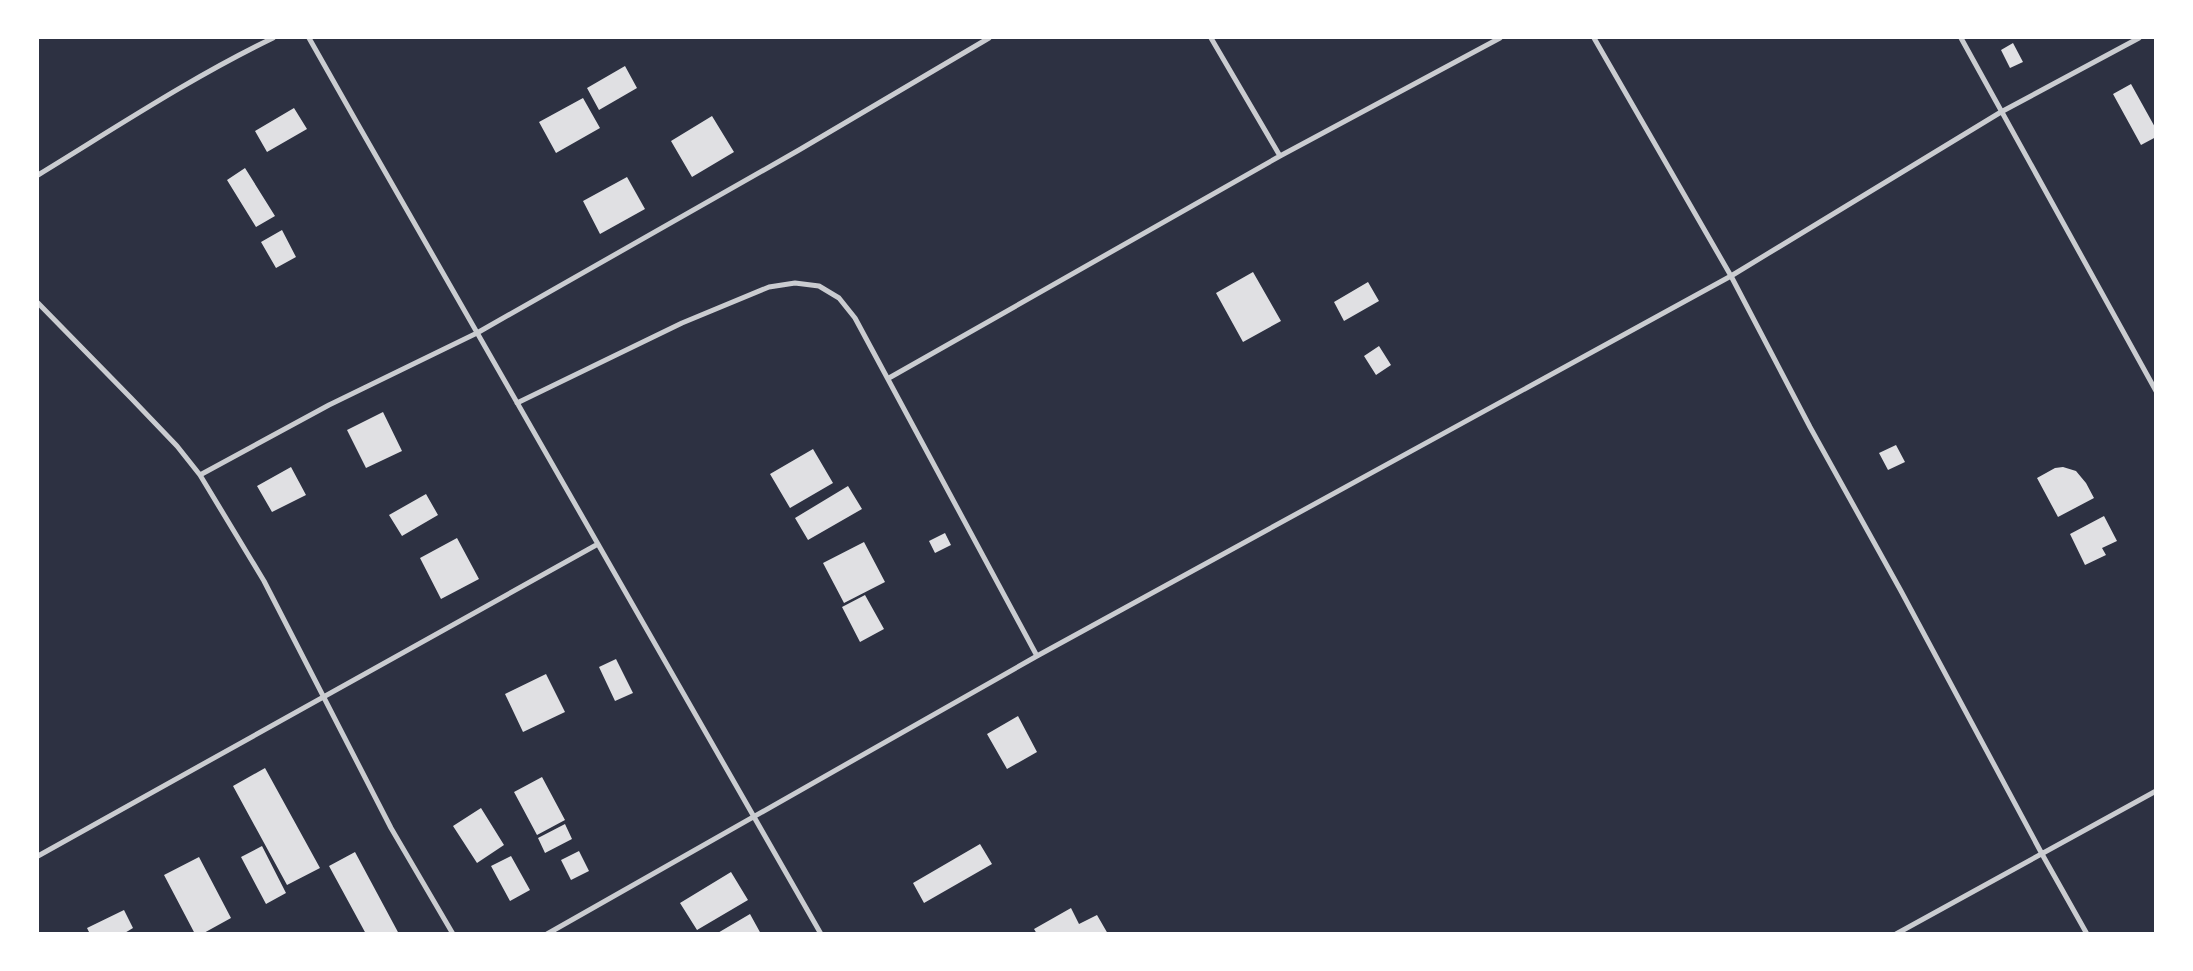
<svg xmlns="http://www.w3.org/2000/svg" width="2193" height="971" font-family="Inter,sans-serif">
<rect width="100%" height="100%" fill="#2d3142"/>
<path fill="#e0e0e3" d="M2013 43 2023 62 2010 68 2001 50Z
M625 66 637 88 599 110 587 88Z
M2131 84 2156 129V137L2141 145 2113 94Z
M583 98 600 128 556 153 539 122Z
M294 108 307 129 267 152 255 131Z
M712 116 734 152 692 177 671 141Z
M245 168 275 216 256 227 227 180Z
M627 177 645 209 600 234 583 201Z
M282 230 296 257 276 268 261 242Z
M1253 272 1281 321 1243 342 1216 293Z
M1368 282 1379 301 1344 321 1334 302Z
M1379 346 1391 365 1376 375 1364 356Z
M383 412 402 451 366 468 347 430Z
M1896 445 1905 462 1888 470 1879 453Z
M813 449 833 483 790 508 770 474Z
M291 467 306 495 272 512 257 486Z
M2063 467 2076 471 2086 483 2094 498 2058 517 2037 478 2055 468Z
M848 486 862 509 808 540 795 518Z
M426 494 438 515 402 536 389 515Z
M2104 516 2117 541 2102 548 2106 555 2085 565 2070 534Z
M945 533 951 545 935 553 929 541Z
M457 538 479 579 441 599 420 558Z
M864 542 885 582 844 603 823 563Z
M865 595 884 629 860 642 842 607Z
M616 659 633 693 615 701 599 667Z
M546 674 565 712 523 732 505 694Z
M1018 716 1037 752 1007 769 987 734Z
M265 768 320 868 287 885 233 786Z
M542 777 565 820 537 835 514 792Z
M481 808 504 845 477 863 453 826Z
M565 824 572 839 545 853 538 838Z
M980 844 992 864 924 903 913 883Z
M262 846 286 893 266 904 241 857Z
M579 851 589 871 571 880 561 860Z
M355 852 399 934H366L329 866Z
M511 856 530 890 510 901 491 866Z
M199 857 231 918 202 934H195L164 875Z
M731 872 748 900 697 930 680 903Z
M1071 908 1079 924 1097 915 1108 934H1037L1034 929Z
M124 910 133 928 123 934H90L87 928Z
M750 914 761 934H716Z"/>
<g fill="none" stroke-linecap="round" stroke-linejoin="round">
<path stroke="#caccd0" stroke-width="5" d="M309 38 356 121 821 934
M1594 38 1731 276 1810 427 1901 591 2042 854 2087 934
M1961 38 2156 391
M1280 156 1500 38
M38 175C115 128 192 77 273 38
M38 303 131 398 177 446 200 475 264 581 391 828 453 934
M889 378 1280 156 1211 38
M517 403 682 323 769 287 795 283 819 286 839 298 855 318 1037 656
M200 475 329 405 477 333 799 150 989 38
M38 856 598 544
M547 934 1037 656 1731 276 2001 112 2139 38
M1896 934 2156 791"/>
</g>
<rect width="2193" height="971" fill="none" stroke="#ffffff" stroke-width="78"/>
</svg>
